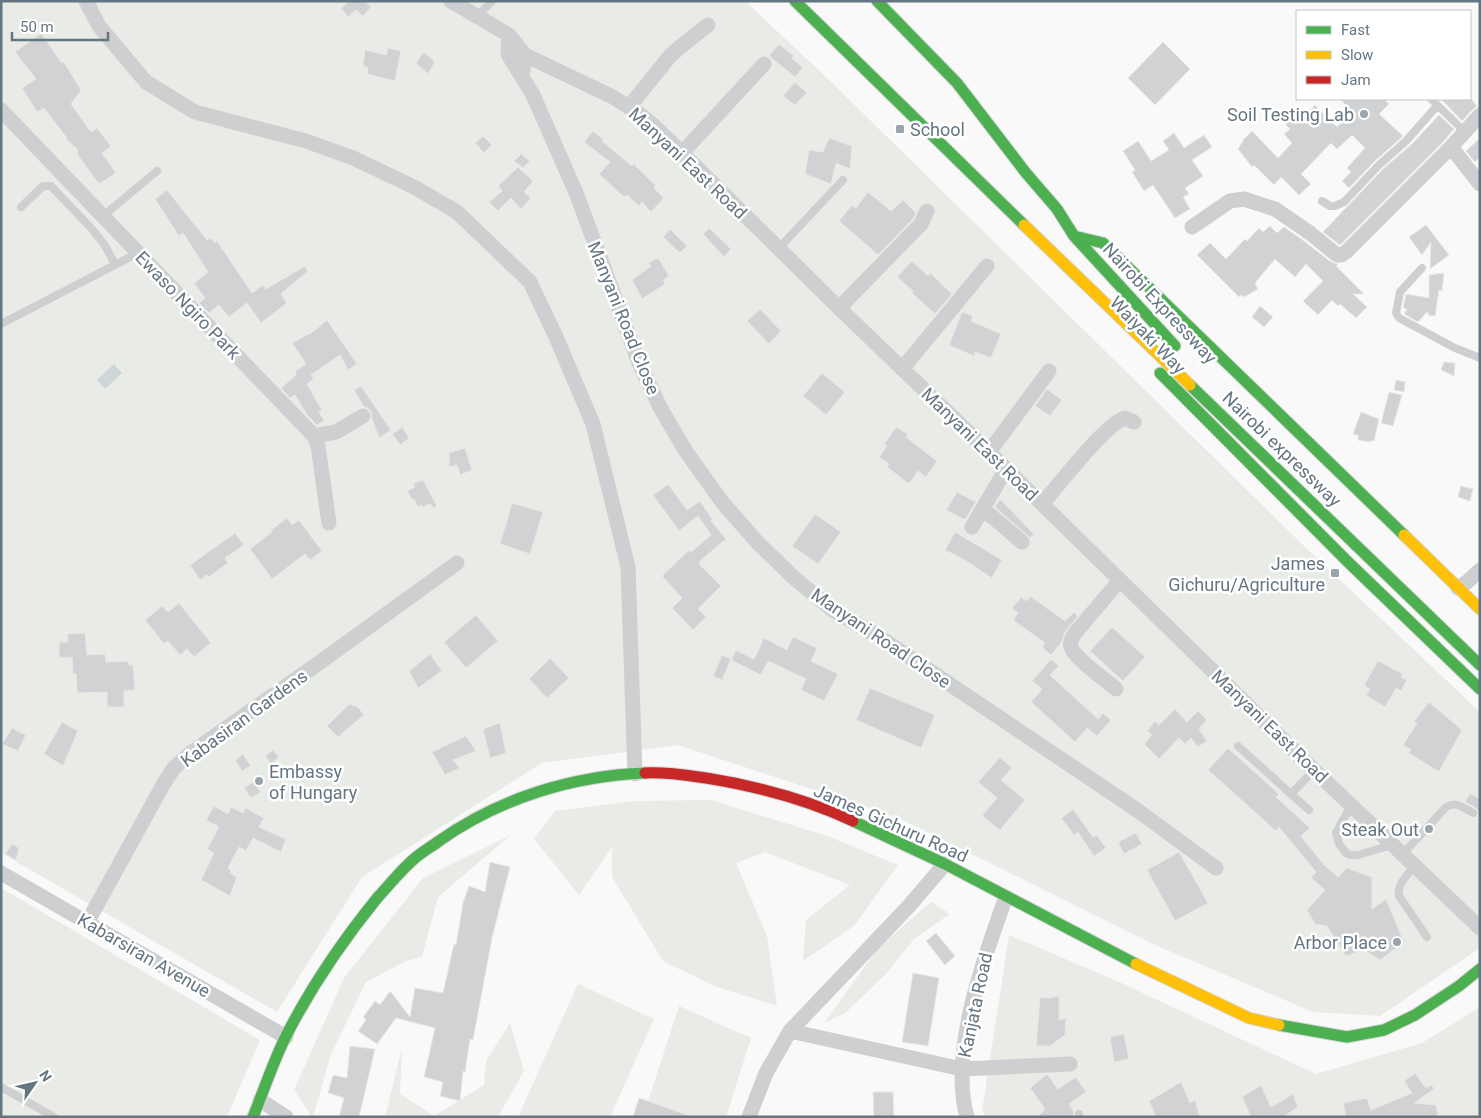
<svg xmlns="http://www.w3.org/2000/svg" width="1481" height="1118" font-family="Roboto,sans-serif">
<rect width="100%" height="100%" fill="#f9f9f9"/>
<path fill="#e8ebe6" d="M1 1H745L826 77 1305 547 1480 712V948L1380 1016 1313 1012 1155 945 899 818 678 745 542 763 362 877 277 1012 1 853Z
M711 800 827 836 898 865 854 926 803 961 806 920 850 885 765 852 736 863 767 936 777 1006 714 986 663 961 612 877V847L579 895 534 839 555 811 633 801Z
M511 835 438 897 422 957 406 961 366 982 331 1054 313 1117H312L294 1090 344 978 423 878Z
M1 888 260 1040 227 1117H1Z
M931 902 950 914 914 939 886 974 845 1013 824 1023 878 948Z
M1009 935 1119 982 1316 1074 1422 1043 1480 1007V1117H986L982 1111Z
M578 984 654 1019 610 1117H518Z
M679 1006 751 1038 726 1117H643Z
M510 1023 524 1071 498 1117H468L466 1115 462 1117H385L402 1048 400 1094 434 1116 484 1085 486 1061Z"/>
<path fill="#ced6d9" d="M114 364 122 373 105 389 97 380Z"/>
<path fill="#d0d2d3" stroke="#e8e8e8" d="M347 1H367L366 2 371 7 363 16 356 10 348 17 341 8 348 2Z
M41 33 62 63 64 62 81 90 71 104 91 132 97 128 111 146 102 153 116 173 99 184 77 154 78 150 66 139 67 138 44 108 37 112 22 88 36 79 15 52Z
M1163 42 1190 69 1155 105 1128 78Z
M779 44 794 56 792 58 803 68 795 77 769 56Z
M388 48 401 51 395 81 367 74 368 68 363 66 365 50 386 55Z
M424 52 435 62 428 74 416 63Z
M795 82 807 93 795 105 783 96Z
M1340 99H1384L1389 104 1379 114 1403 136 1375 161 1349 188 1342 181 1351 172 1347 168 1365 148 1352 135 1337 149 1331 143 1301 174 1311 184 1299 195 1281 177 1274 185 1254 165 1252 167 1238 149 1244 139 1252 131 1278 158 1292 143 1284 134 1290 129 1285 124 1297 112 1303 118 1315 105 1337 127 1353 112Z
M1441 99H1471L1477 106 1473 109 1462 121Z
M1439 115 1454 129 1444 141 1340 245 1323 232 1383 169 1412 144Z
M593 131 604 140 602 141 632 166 634 164 656 186 654 188 664 198 651 212 642 202 639 206 627 195 624 197 599 174 610 162 584 142Z
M1174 133 1184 148 1204 135 1212 147 1192 160 1203 176 1185 188 1189 194 1183 197 1190 209 1175 218 1153 185 1144 191 1132 172 1135 170 1123 151 1138 141 1151 161 1169 150 1163 141Z
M483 136 492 145 484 153 475 143Z
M829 138 852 146 850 169 836 163 831 184 805 174 809 150 823 152Z
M1480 138V157L1475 162 1466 151Z
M521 154 530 161 523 168 514 161Z
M518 167 533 181 524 192 531 198 521 209 511 198 498 211 489 202 502 191 498 186Z
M167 190 207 240 211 238 215 243 217 241 252 293 263 285 266 289 305 266 308 271 281 294 287 303 261 323 247 303 229 317 219 305 209 313 199 303 205 298 194 283 208 272 183 233 179 236 155 199Z
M868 192 891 211 903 200 916 213 913 219 878 255 839 221 852 205 856 208Z
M1426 225 1449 255 1430 269 1431 242 1422 255 1409 237Z
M1270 226 1277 233 1284 227 1304 241 1331 262 1338 264 1336 266 1364 294H1353L1367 307 1356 318 1340 304 1338 306 1332 300 1318 315 1303 301 1323 281 1306 264 1295 277 1275 259 1255 283 1258 289 1244 297 1242 295 1239 297 1197 255 1210 243 1226 259 1245 239 1247 241 1259 228 1263 232Z
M709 228 731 249 724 257 703 234Z
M670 229 687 246 680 253 663 237Z
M655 259H659L669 276 663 280 665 284 642 299 632 280 651 266 649 263Z
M912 261 928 276 930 273 952 294 935 314 912 293 913 291 897 277Z
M1444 273 1442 291 1439 290 1435 316 1428 315V312H1427L1418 322 1404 314 1407 309 1403 308 1406 294 1429 298V275Z
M1260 306 1273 317 1264 327 1252 317Z
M760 309 781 331 769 344 747 321Z
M962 312 973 316 971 321 1001 334 991 358 975 352 974 356 949 345Z
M327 320 357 364 348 370 340 355 311 375 314 379 307 384 322 410 319 412 324 421 317 425 307 415 295 395 290 398 281 388 296 375 295 371 306 364 292 343 314 331Z
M1444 362 1455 363 1454 376 1441 370Z
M822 373 845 392 826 415 803 396Z
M1396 380 1405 382 1404 392 1394 390Z
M361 386 391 430 379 438 372 419 371 412 368 408 364 407 354 390Z
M1047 389 1062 400 1050 416 1035 406Z
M1389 392 1402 395 1393 426 1381 423Z
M1361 412 1379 419 1374 441H1370V442L1358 440V435L1353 434Z
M402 427 409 438 400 445 392 434Z
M896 427 908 434 906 437 937 461 926 477 918 471 909 484 887 467 889 464 879 457 887 446 884 444Z
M465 448 472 470 460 475 457 465 449 467V453Z
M423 480 437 506 434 508 430 504 423 507 422 505 418 507 414 499 412 500 407 491 415 487 413 484Z
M668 484 687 510 700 501 713 520 711 521 726 539 700 561 699 564 721 586 698 609 706 617 693 630 672 608 682 598 662 576 689 550 691 552 711 535 698 516 679 531 653 495Z
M1461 486 1473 489 1470 501 1458 497Z
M957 492 976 502 965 520 946 510Z
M1000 499 1034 534 1030 538 995 507Z
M512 503 543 512 530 554 500 544Z
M815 514 841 532 818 564 792 546Z
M287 518 292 525 299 520 322 551 310 560 305 554 272 579 250 549 272 532 271 530Z
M955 532 1002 560 992 578 963 559 945 550Z
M235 533 244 545 225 558 228 563 209 577 207 575 200 580 190 565Z
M1030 596 1065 621 1074 612 1078 616 1065 632 1061 643 1051 655 1042 647 1045 643 1013 620 1018 613 1012 608 1021 597 1027 601Z
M179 603 211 643 194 657 187 649 180 655 168 641 164 644 145 620 162 606 168 612Z
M476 615 498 641 466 668 444 642Z
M1112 627 1145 657 1123 681 1090 651Z
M85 633 87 655 105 654 106 662 128 661 129 665H133L135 690 124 691V707H107V692L77 693 76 674H73L72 657 59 658V642H68L67 634Z
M793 637 817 648 811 661 838 674 824 701 801 690 806 679 768 661 761 675 731 660 736 650 754 659 764 638 787 650Z
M430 654 442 671 418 688 409 671Z
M722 655 731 659 722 680 713 676Z
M550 658 569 678 547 698 529 679Z
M1051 659 1059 666 1050 675 1098 719 1103 713 1111 720 1097 736 1087 728 1075 742 1031 702 1042 689 1032 681Z
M1378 661 1403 674 1401 677 1407 680 1401 691 1396 688 1385 707 1366 695 1370 689 1364 685Z
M870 688 935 715 921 748 856 720Z
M1429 702 1462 730 1439 772 1409 753 1411 750 1403 745 1417 723 1414 721Z
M349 704 358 707 364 715 338 737 327 726Z
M1175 709 1187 722 1198 711 1207 720 1199 729 1207 741 1198 747 1191 738 1185 744 1179 738 1159 759 1144 744 1152 735 1147 731 1155 721 1159 725Z
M62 722 78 731 63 766 44 754Z
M500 723 506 753 490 758 483 729Z
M12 728 26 735 18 751 2 744Z
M466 736 476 751 453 760 460 768 445 775 432 752Z
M1228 748 1279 794 1276 797 1310 828 1301 836 1324 865 1338 877 1347 868 1372 877V909L1386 899 1404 942 1380 960 1364 950 1346 956 1327 926 1315 924 1307 910 1325 890 1311 878 1316 872 1279 827 1276 831 1208 770Z
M273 750 279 757 271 764 265 756Z
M243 754 251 766 242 771 235 760Z
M1000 757 1012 768 1001 780 1025 800 1000 830 982 816 997 798 978 782Z
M253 782 261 792 251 798 244 788Z
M1470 793 1480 799V813L1476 808 1465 802Z
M214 806 228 814 231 807 243 813 246 808 264 818 259 827 286 839 281 852 253 838 246 851 239 847 228 868 231 870 230 873 237 877 230 896 201 880 214 853 207 849 219 827 206 820Z
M1073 809 1093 837 1097 835 1106 848 1094 856 1078 832 1074 835 1061 818Z
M1136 833 1142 844 1124 854 1118 842Z
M12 844 19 848 16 860 5 854Z
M1179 852 1208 903 1175 921 1147 870Z
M490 862 510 867 492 938 473 1040 470 1039 465 1072 463 1071 460 1101 440 1096 443 1082 424 1077 435 1028 396 1018 377 1044 358 1031 366 1020 363 1017 375 1001 380 1005 390 991 410 1017 415 988 443 993 454 944 456 945 463 903 469 886 485 892Z
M936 933 955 956 945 965 926 941Z
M913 973 939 978 928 1046 902 1042Z
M1059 996V1020L1066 1018 1065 1035 1050 1046H1036L1040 997 1048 998Z
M1124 1034 1129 1059 1114 1062 1110 1037Z
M350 1046 375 1049 359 1117H339L344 1098 328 1093 333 1075 347 1078Z
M1415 1073 1426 1088 1432 1085 1434 1089 1414 1103 1436 1105 1438 1114 1434 1117H1346L1343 1103 1367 1098 1371 1110 1412 1093 1404 1081Z
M1047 1074 1058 1089 1076 1077 1086 1092 1069 1104 1074 1112 1073 1117H1037L1045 1109 1030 1088Z
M1181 1082 1190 1103 1195 1100 1200 1117H1156L1149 1101Z
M1261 1085 1271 1107 1293 1094 1298 1107 1283 1117H1251L1242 1097Z
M873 1092H893L894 1117H874Z
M639 1098 688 1115V1117H633Z"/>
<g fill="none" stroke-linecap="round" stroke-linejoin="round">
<defs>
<path id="fast" d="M795 1 1024 225
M877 1 957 83 1026 173 1057 209 1074 236 1175 346
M1074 236 1103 243 1404 535
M1160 373 1348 562 1480 689
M1190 385 1480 665
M853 821 945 864 1136 964
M1279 1025 1347 1037 1384 1030 1415 1015 1459 986 1480 969
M253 1117C264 1090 273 1062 286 1036 311 987 343 940 378 897 390 884 401 870 415 858 422 852 431 847 439 841 500 798 572 776 645 773"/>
<path id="slow" d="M1024 225 1190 385
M1404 535 1480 609
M1136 964 1249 1018 1279 1025"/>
<path id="jam" d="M645 773C667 772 685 775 706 778 756 786 806 799 853 821"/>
</defs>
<use href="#fast" stroke="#d5d6d7" stroke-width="13"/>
<use href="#slow" stroke="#d5d6d7" stroke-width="13"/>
<use href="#jam" stroke="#d5d6d7" stroke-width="13"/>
<path stroke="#cecfd0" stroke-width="8" d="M477 17 492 1
M1431 99 1464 131
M1322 201 1330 206H1335L1344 202 1379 165 1406 141 1437 106
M21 207 43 186H51L91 228 104 244 115 264
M103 216 157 171
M778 249 843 180
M1422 268 1400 292 1396 313 1399 318 1455 348 1480 358
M1 324 138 253
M1238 746 1291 794 1314 770
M1291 794 1309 810
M1351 805 1336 833 1339 844 1346 853 1350 855H1358L1392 845
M1402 855 1446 807C1457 801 1462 807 1473 813
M1414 866C1408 875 1396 885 1399 896L1427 937
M1 1087 54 1117
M1079 1114V1117"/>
<path stroke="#cecfd0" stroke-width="15" d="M86 1 99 26 146 82 195 112 306 141 353 158 414 187 457 212 530 282 556 337 593 424 628 567 635 774
M451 1 509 35 525 55 613 97 641 115 653 125 682 153 839 308 989 452 1314 770 1480 928
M509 35 508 54 522 77
M525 55 522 77 533 95 577 195 639 363 661 409 685 450 722 502 757 542 793 577 834 611 881 638 1137 810 1216 868
M629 107 670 56 685 43 708 25
M1 110 314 436 318 446 329 523
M1451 147 1480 115
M682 153 764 64
M1192 227 1230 201 1244 199 1275 209 1310 233 1337 255H1341L1346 252 1451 147 1480 184
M839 308 921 224 927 211
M902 369 987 266
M314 436 336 432 363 416
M989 452 1049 371
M1042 504C1058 486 1105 424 1125 418L1134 422
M983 509 1022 542
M972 527 1006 469
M1458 588 1467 582 1480 570
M1116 689C1106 680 1074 658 1071 647 1069 641 1073 636 1076 632L1120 580
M1 873 286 1037
M87 923 164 783 174 768 188 755 323 660 457 563
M790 1031 962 1069 1070 1064
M260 1100 286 1117
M749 1117 766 1073 790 1031 909 906 945 864
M967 1117C949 1054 984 957 1006 897"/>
<use href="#fast" stroke="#4caf50" stroke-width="11"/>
<use href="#slow" stroke="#ffc107" stroke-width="11"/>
<use href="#jam" stroke="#c62828" stroke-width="11"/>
</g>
<g fill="#99a4ac" stroke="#fff" stroke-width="2">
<circle cx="1364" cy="114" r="5"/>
<rect x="895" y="124" width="10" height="10" rx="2.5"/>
<rect x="1330" y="568" width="10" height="10" rx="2.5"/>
<circle cx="259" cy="781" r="5"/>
<circle cx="1429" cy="829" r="5"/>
<circle cx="1397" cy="942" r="5"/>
</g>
<g text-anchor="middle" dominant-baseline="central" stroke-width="5" stroke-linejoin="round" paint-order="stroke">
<g font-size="18" fill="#657683" stroke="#fff" text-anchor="end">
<text x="1354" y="114">Soil Testing Lab</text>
<text x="910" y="129" text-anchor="start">School</text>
<text x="1325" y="563">James<tspan x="1325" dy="21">Gichuru/Agriculture</tspan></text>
<text x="269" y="771" text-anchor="start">Embassy<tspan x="269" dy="21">of Hungary</tspan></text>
<text x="1419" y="829">Steak Out</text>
<text x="1387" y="942">Arbor Place</text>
</g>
<g font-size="18" fill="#657683" stroke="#fff">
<text transform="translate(688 163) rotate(43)">Manyani East Road</text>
<text transform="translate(1160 303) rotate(47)">Nairobi Expressway</text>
<text transform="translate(188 305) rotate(46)">Ewaso Ngiro Park</text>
<text transform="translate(624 318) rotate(68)">Manyani Road Close</text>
<text transform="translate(1148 335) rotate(46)">Waiyaki Way</text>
<text transform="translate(980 444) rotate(44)">Manyani East Road</text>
<text transform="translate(1282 449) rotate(44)">Nairobi expressway</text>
<text transform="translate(881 638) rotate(34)">Manyani Road Close</text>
<text transform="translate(244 718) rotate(-36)">Kabasiran Gardens</text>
<text transform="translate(1270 726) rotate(44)">Manyani East Road</text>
<text transform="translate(891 823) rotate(24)">James Gichuru Road</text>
<text transform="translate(144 955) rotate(30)">Kabarsiran Avenue</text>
<text transform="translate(975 1005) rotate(-78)">Kanjata Road</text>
</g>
</g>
<rect width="1481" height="1118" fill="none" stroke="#657683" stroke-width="5"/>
<rect x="1296" y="10" width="175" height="90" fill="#ffffff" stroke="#c1c8cd"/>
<rect x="1306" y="26" width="25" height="8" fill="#4caf50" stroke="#c1c8cd"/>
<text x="1341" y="35" font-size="15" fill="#657683">Fast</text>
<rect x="1306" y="51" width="25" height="8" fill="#ffc107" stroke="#c1c8cd"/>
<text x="1341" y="60" font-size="15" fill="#657683">Slow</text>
<rect x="1306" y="76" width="25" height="8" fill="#c62828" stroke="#c1c8cd"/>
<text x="1341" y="85" font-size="15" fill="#657683">Jam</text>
<g transform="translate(35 1083) rotate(56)" stroke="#ffffff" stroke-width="4" paint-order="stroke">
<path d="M0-4L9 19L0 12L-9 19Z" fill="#657683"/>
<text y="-8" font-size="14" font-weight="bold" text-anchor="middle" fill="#657683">N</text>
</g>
<path d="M12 32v8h96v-8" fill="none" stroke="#657683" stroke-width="2.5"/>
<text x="20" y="32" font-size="15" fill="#657683" stroke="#ffffff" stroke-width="4" paint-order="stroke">50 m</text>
</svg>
